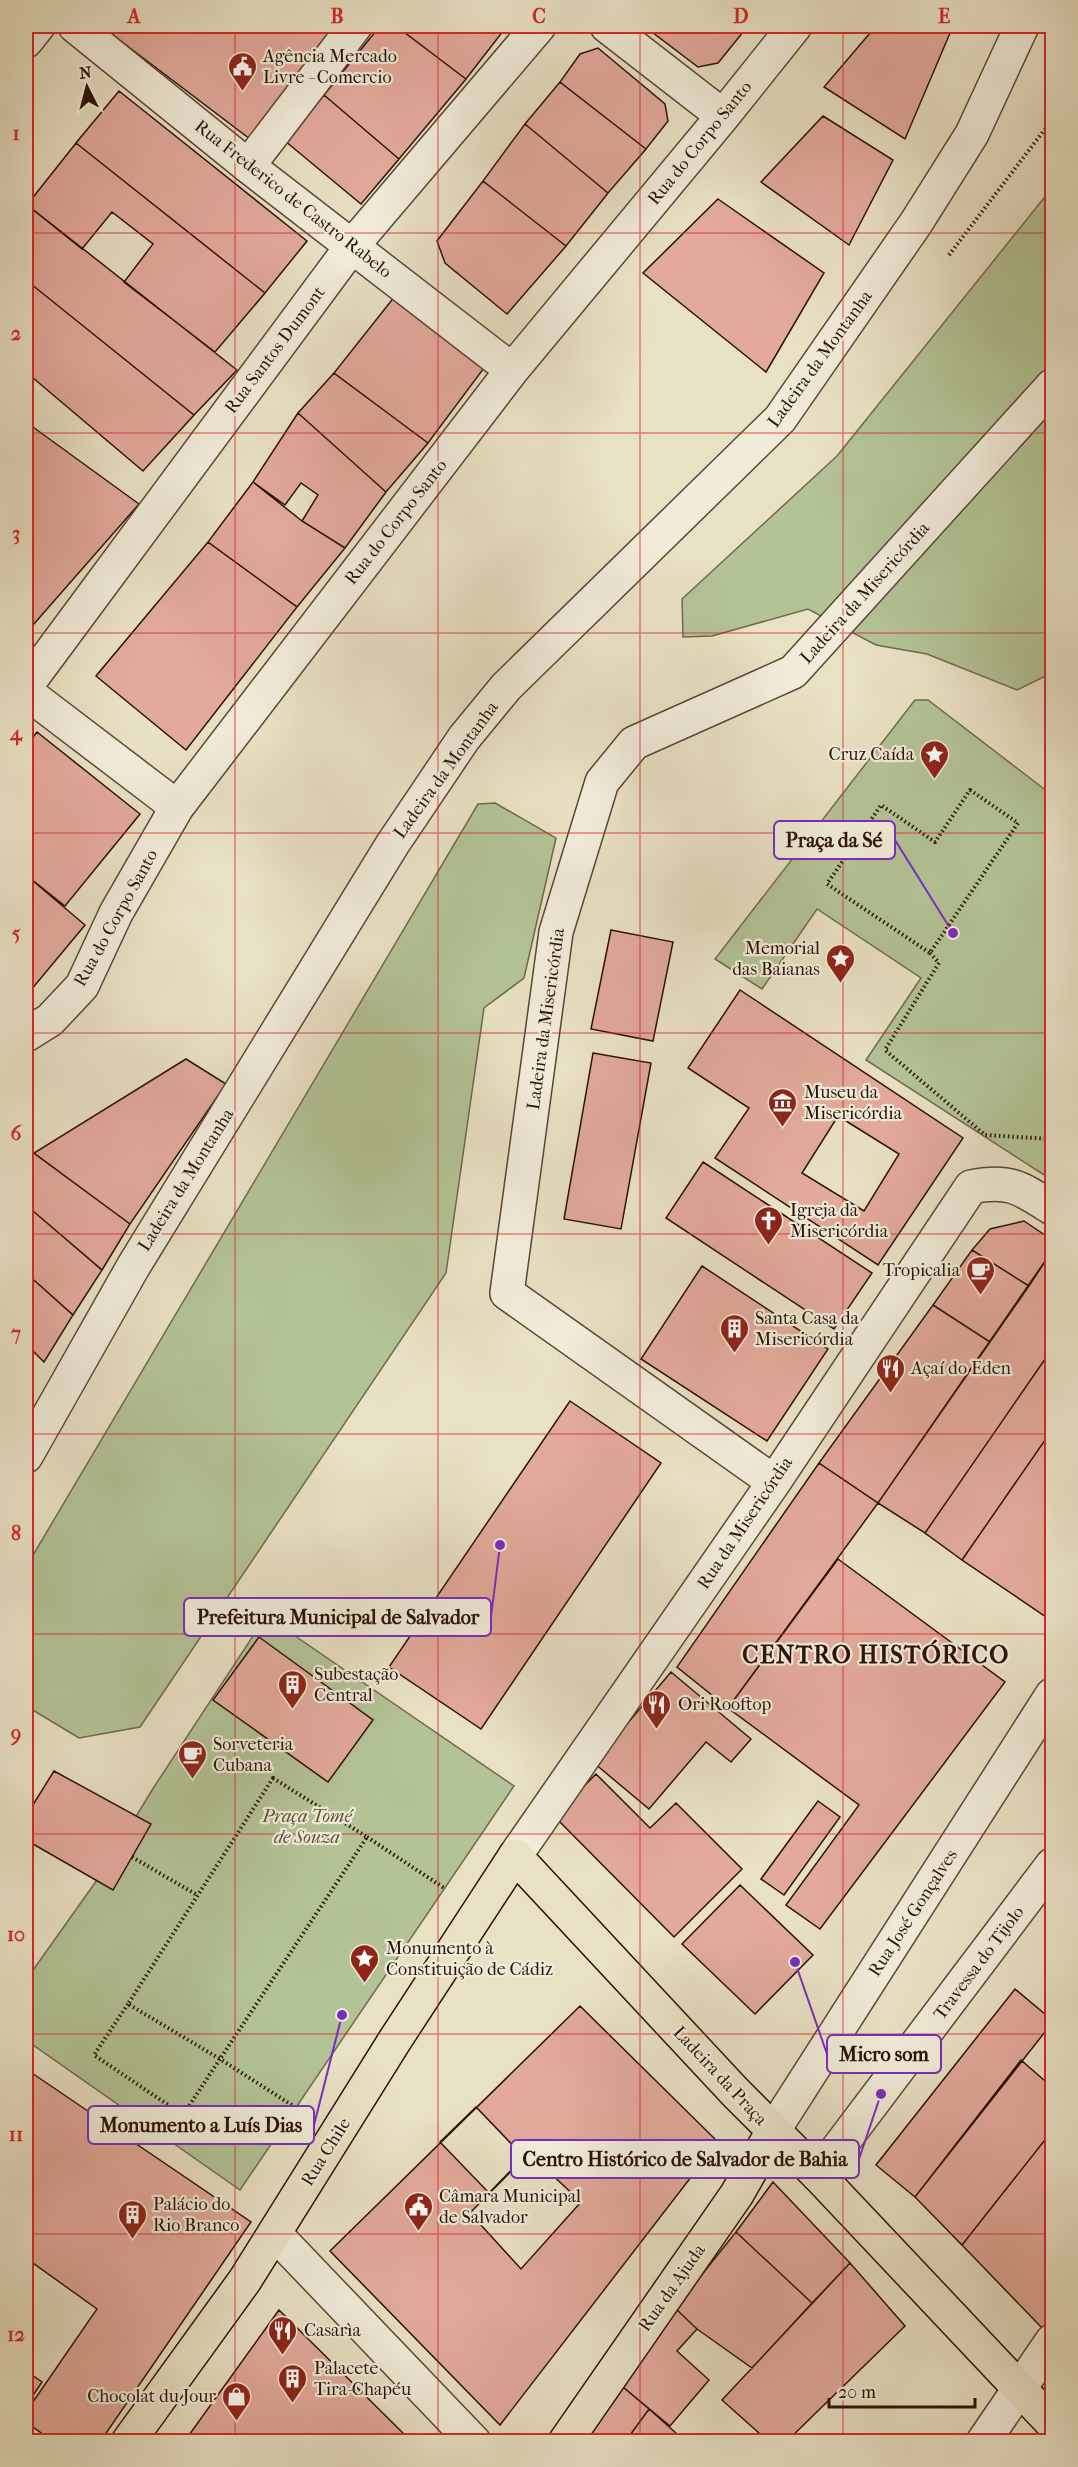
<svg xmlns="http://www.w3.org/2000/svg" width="1078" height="2467" font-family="'IM FELL French Canon',serif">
<rect width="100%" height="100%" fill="#e9e1c4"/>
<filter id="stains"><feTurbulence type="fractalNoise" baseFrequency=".00333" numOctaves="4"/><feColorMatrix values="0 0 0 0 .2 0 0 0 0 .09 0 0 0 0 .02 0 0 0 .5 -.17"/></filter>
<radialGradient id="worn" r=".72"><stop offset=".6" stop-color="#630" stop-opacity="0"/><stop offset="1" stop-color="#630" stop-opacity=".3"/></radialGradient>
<path fill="#b3c396" stroke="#6e6a4e" stroke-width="1.5" d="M1052 188V673L1017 690 927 654 876 645 808 609 712 636 683 637 682 599 837 456Z
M915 700H928L1052 795V1180L866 1060 921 978 817 909 762 989 715 959Z
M495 803 556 838 524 978 484 1008 446 1273 140 1727 79 1738 26 1706V1567L478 804Z
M266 1616 514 1786 240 2190 26 2040V1980L97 1880 154 1787Z"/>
<path fill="#e3a99b" stroke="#2a1207" stroke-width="1.5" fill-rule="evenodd" d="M101 26H338L250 139Z
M380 26H396L466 79 399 159 324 95Z
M396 26H507L466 79Z
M644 26H748L718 63 698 67Z
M876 26H953L905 139 824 87Z
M598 48 665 104 668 121 646 149 560 82 580 54Z
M560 82 646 149 608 193 525 124Z
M119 91 307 241 265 293 76 143Z
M324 95 399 159 361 204 285 141Z
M823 116 893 160 849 245 761 182Z
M525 124 608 193 566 246 483 181Z
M76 143 265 293 215 352 124 282 153 244 112 212 82 249 27 205Z
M483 181 566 246 507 314 445 263 437 241Z
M718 199 824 273 766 372 643 273Z
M26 204 237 370 194 415 26 280Z
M26 280 194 415 143 471 26 372Z
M395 296 484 368 428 443 334 373Z
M334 373 428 443 386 492 298 413Z
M298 413 386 492 345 548 302 521 318 495 301 483 285 505 253 482Z
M26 422 139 504 26 633Z
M253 482 302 521 345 548 297 607 208 542Z
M208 542 297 607 186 750 96 676Z
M37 732 140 814 65 906 26 875V746Z
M26 875 85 925 26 996Z
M611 930 673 942 653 1041 591 1029Z
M740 990 963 1138 878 1265 715 1158 749 1108 688 1068ZM838 1116 899 1154 864 1211 802 1173Z
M593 1053 651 1063 621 1229 564 1219Z
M186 1059 226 1084 130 1224 34 1153Z
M28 1149 130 1224 102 1270 26 1205V1151Z
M703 1162 872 1273 834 1329 666 1218Z
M26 1205 102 1270 73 1315 26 1273Z
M1024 1221 1052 1240V1251L1029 1286 972 1250 990 1229Z
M972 1250 1029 1286 990 1342 933 1305Z
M1052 1251V1349L925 1533 878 1503Z
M702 1266 828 1349 767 1441 641 1359Z
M26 1273 73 1315 44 1362 26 1344Z
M933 1305 990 1342 878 1503 819 1463Z
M1052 1349V1430L962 1560 925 1533Z
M570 1401 661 1463 481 1729 389 1667Z
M1052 1430V1621L962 1560Z
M819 1463 878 1503 728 1708 677 1667Z
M838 1559 1005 1682 820 1929 786 1905 859 1805 728 1708Z
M259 1637 373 1720 328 1782 213 1700Z
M671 1672 751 1739 731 1762 706 1742 649 1809 594 1763Z
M54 1771 151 1824 113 1890 26 1840V1816Z
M596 1774 650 1828 676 1803 742 1869 674 1937 554 1816Z
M818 1801 840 1817 784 1895 761 1879Z
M740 1885 813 1955 755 2014 682 1944Z
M1015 1989 1052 2020V2023L915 2197 876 2165Z
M580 2006 718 2142 500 2425 330 2251ZM529 2153 581 2202 521 2269 470 2213Z
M1021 2060 1052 2087V2131L962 2245 915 2197Z
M26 2069 251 2222 100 2442H54L26 2422V2412L97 2309 26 2258Z
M476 2107 524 2157 489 2193 440 2142Z
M1052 2131V2315L1043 2329 962 2245Z
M773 2182 850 2263 812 2303 736 2232Z
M736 2232 812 2303 752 2368 697 2329 675 2308Z
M850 2263 905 2326 786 2442H769L722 2400Z
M675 2308 697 2329 677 2351 709 2380 670 2426 617 2382Z
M279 2310 412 2442H184Z
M26 2371 42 2382 26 2406Z
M617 2382 649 2409 625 2442H574Z
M649 2409 686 2442H625Z
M26 2433 38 2442H26Z"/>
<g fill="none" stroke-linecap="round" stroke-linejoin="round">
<defs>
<path id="minor" d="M75 26 248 166 512 370
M607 26 723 116
M26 41 38 26
M248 166 355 26
M26 686 352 246 539 26
M26 692 177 807
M26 1035 50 1020 82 986 116 913 177 807 512 370 723 116 795 26
M26 1456 133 1267 392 845 464 738 506 687 780 419 916 223 972 134 1022 26
M774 1482 507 1293 556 932 602 782 634 743 793 672 1052 386
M515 1856 774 1482 971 1187C1009 1179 1021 1188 1052 1208
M773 2131 1052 1695
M818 2175 1052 1865
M275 2234 474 2442
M983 2442 1052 2341"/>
<path id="major" d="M128 2442 245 2280 395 2040 515 1856 735 2092 818 2175 1052 2423
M565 2442 737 2194 773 2131"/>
</defs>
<use href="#minor" stroke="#5a4636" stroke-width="36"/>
<use href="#major" stroke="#2a1207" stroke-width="36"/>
<path stroke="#2a1207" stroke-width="4" stroke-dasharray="1.5 3" stroke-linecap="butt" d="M949 255 1052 120
M970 790 1018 823 930 953 827 884 881 805 935 842Z
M930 953 939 963 885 1050 985 1135 1052 1139
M273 1778 367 1837 220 2059 128 2004Z
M367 1837 444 1888
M132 1857 197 1895
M128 2004 94 2055 183 2115 220 2059 301 2111"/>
<use href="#minor" stroke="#f1ecd9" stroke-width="33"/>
<use href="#major" stroke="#e9e1c4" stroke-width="33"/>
</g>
<path fill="none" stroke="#d62828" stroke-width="1.5" stroke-opacity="0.55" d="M235 26V2442M438 26V2442M640 26V2442M843 26V2442M26 233H1052M26 433H1052M26 633H1052M26 833H1052M26 1033H1052M26 1234H1052M26 1434H1052M26 1634H1052M26 1834H1052M26 2034H1052M26 2234H1052"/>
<defs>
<symbol id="civic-pin" viewBox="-11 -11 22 30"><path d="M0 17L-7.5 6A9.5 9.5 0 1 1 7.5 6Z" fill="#8f2418" stroke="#f1ecd9"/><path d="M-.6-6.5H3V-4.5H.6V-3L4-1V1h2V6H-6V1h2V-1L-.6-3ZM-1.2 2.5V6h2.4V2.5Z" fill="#fff"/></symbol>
<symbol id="sight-pin" viewBox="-11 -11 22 30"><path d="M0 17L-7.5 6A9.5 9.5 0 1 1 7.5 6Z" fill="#8f2418" stroke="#f1ecd9"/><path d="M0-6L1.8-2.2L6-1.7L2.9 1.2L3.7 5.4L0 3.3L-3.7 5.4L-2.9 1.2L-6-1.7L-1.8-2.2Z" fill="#fff"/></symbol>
<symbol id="museum-pin" viewBox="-11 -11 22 30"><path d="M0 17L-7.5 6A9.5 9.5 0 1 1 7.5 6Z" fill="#8f2418" stroke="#f1ecd9"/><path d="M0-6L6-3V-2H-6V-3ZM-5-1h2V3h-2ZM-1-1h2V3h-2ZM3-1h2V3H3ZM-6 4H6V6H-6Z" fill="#fff"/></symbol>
<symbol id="church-pin" viewBox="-11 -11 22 30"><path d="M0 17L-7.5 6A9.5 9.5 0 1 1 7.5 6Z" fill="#8f2418" stroke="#f1ecd9"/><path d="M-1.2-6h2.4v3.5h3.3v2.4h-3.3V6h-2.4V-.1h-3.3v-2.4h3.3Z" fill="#fff"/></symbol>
<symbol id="cafe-pin" viewBox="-11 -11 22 30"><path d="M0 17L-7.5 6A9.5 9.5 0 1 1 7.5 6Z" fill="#8f2418" stroke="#f1ecd9"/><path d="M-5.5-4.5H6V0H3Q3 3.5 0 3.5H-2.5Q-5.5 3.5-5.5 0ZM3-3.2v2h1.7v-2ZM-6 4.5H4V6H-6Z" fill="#fff"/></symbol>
<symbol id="building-pin" viewBox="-11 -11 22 30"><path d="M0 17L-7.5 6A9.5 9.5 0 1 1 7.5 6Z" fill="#8f2418" stroke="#f1ecd9"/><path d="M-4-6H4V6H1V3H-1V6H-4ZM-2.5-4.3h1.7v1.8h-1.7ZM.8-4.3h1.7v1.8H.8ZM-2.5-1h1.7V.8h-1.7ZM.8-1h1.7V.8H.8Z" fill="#fff"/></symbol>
<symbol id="restaurant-pin" viewBox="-11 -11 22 30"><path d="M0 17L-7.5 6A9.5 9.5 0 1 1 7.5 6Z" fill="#8f2418" stroke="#f1ecd9"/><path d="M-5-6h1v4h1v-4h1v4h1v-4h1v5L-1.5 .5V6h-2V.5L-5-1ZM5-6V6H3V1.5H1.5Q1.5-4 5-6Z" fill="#fff"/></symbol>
<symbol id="shop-pin" viewBox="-11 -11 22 30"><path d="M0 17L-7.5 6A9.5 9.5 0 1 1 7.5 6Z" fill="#8f2418" stroke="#f1ecd9"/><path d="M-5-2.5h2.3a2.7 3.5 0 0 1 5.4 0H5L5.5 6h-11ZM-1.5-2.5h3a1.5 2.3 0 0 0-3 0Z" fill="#fff"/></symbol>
</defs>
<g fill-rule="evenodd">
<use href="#civic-pin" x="226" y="50" width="33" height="45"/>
<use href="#sight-pin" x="918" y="738" width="33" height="45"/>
<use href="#sight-pin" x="824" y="942" width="33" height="45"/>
<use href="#museum-pin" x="766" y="1086" width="33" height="45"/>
<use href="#church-pin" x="752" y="1204" width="33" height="45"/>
<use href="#cafe-pin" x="964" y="1254" width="33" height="45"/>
<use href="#building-pin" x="718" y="1312" width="33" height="45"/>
<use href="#restaurant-pin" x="874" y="1352" width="33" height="45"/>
<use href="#building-pin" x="276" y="1668" width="33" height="45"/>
<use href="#restaurant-pin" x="640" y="1688" width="33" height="45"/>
<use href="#cafe-pin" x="176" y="1738" width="33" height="45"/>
<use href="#sight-pin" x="348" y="1942" width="33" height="45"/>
<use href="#civic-pin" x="402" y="2190" width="33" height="45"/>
<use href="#building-pin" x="116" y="2198" width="33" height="45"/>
<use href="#restaurant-pin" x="266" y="2314" width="33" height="45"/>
<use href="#building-pin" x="276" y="2362" width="33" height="45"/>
<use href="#shop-pin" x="220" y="2380" width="33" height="45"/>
</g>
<g text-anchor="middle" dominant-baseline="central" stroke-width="4.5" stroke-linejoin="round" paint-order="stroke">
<g font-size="18" fill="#2a1207" stroke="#f1ecd9" text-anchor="start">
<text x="263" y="56">Agência Mercado<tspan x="263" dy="21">Livre - Comercio</tspan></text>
<text x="914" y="754" text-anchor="end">Cruz Caída</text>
<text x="820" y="948" text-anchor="end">Memorial<tspan x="820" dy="21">das Baianas</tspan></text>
<text x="804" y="1092">Museu da<tspan x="804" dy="21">Misericórdia</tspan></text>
<text x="790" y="1210">Igreja da<tspan x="790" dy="21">Misericórdia</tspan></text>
<text x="960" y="1270" text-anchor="end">Tropicalia</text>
<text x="755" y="1318">Santa Casa da<tspan x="755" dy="21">Misericórdia</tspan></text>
<text x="911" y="1368">Açaí do Eden</text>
<text x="314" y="1674">Subestação<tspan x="314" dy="21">Central</tspan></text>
<text x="678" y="1704">Ori Rooftop</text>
<text x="213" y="1744">Sorveteria<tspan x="213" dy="21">Cubana</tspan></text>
<text x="386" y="1948">Monumento à<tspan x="386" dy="21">Constituição de Cádiz</tspan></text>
<text x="439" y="2196">Câmara Municipal<tspan x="439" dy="21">de Salvador</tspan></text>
<text x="153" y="2204">Palácio do<tspan x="153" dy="21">Rio Branco</tspan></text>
<text x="304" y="2330">Casarìa</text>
<text x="314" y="2368">Palacete<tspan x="314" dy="21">Tira-Chapéu</tspan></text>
<text x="216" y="2396" text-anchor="end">Chocolat du Jour</text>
</g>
<g font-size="18" fill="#2a1207" stroke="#f1ecd9">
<text transform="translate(700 143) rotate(-51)">Rua do Corpo Santo</text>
<text transform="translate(293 199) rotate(38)">Rua Frederico de Castro Rabelo</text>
<text transform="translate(275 350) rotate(-53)">Rua Santos Dumont</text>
<text transform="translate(820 359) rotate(-54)">Ladeira da Montanha</text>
<text transform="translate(396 522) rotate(-52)">Rua do Corpo Santo</text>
<text transform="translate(865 593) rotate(-48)">Ladeira da Misericórdia</text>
<text transform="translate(446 770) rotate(-54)">Ladeira da Montanha</text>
<text transform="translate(116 918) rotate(-61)">Rua do Corpo Santo</text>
<text transform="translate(546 1019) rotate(-82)">Ladeira da Misericórdia</text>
<text transform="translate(186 1180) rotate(-58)">Ladeira da Montanha</text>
<text transform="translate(745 1523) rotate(-56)">Rua da Misericórdia</text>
<text transform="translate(913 1913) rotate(-57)">Rua José Gonçalves</text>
<text transform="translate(979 1963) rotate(-53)">Travessa do Tijolo</text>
<text transform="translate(720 2076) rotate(47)">Ladeira da Praça</text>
<text transform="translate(326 2152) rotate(-58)">Rua Chile</text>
<text transform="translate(672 2288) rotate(-55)">Rua da Ajuda</text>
</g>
<g font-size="18" font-style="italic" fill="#5a5039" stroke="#f1ecd9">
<text x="307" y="1816">Praça Tomé<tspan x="307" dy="21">de Souza</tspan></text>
</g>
<g font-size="24" font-weight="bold" letter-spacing="1.5" fill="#2a1207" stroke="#f1ecd9">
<text x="876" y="1655">CENTRO HISTÓRICO</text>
</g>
</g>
<path fill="none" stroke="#7b2cbf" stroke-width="2" d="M953 933L895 840M500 1545L491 1617M795 1962L827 2054M342 2015L314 2125M881 2094L859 2159"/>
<g fill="#7b2cbf" stroke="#f1ecd9" stroke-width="2">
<circle cx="953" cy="933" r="6"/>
<circle cx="500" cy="1545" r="6"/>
<circle cx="795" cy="1962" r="6"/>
<circle cx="342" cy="2015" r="6"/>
<circle cx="881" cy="2094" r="6"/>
</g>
<g fill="#f1ecd9" stroke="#7b2cbf" stroke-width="2">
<rect x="774" y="821" width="121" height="38" rx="6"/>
<rect x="184" y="1598" width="307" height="38" rx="6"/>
<rect x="827" y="2035" width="114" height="38" rx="6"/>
<rect x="88" y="2106" width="226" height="38" rx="6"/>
<rect x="511" y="2140" width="348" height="38" rx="6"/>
</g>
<g font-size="20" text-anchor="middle" font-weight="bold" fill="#2a1207">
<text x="834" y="847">Praça da Sé</text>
<text x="338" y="1624">Prefeitura Municipal de Salvador</text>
<text x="884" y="2061">Micro som</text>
<text x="201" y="2132">Monumento a Luís Dias</text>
<text x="685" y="2166">Centro Histórico de Salvador de Bahia</text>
</g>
<rect width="1078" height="2467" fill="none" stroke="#e9e1c4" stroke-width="66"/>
<g transform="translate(87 87) rotate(354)" stroke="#f1ecd9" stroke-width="4.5" paint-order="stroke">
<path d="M0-4.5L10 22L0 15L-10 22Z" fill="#2a1207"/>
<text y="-9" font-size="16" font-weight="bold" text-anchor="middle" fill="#2a1207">N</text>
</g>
<path d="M829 2398v9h146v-9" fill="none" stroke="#2a1207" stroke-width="3"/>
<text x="838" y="2398" font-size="18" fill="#2a1207" stroke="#f1ecd9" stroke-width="4.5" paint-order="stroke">20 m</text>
<rect x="33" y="33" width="1012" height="2401" fill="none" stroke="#d62828" stroke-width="2"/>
<g font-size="20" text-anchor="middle" font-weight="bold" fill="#d62828">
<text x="134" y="23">A</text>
<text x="337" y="23">B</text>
<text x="539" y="23">C</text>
<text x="741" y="23">D</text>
<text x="944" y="23">E</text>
<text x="16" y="140">1</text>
<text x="16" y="340">2</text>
<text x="16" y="540">3</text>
<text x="16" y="740">4</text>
<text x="16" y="940">5</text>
<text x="16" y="1140">6</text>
<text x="16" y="1340">7</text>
<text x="16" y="1540">8</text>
<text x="16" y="1741">9</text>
<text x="16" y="1941">10</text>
<text x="16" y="2141">11</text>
<text x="16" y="2341">12</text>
</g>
<rect width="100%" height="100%" filter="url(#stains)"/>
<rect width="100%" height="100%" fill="url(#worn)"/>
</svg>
